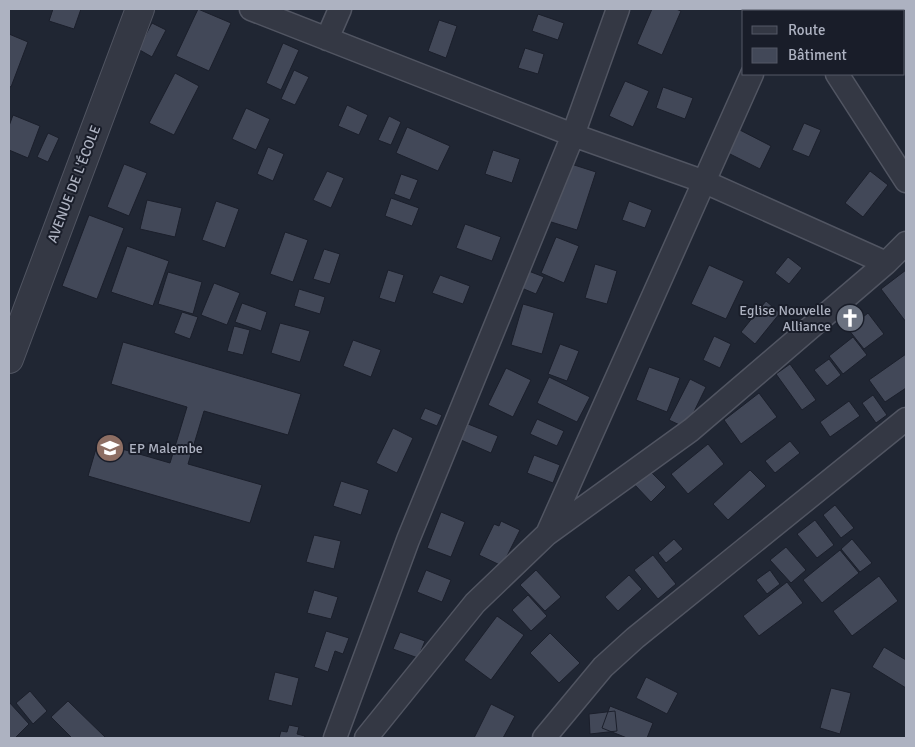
<svg xmlns="http://www.w3.org/2000/svg" width="915" height="747" font-family="Signika,sans-serif">
<rect width="100%" height="100%" fill="#202633"/>
<path fill="#424858" stroke="#1b1f2b" d="M53 9H81L74 29 49 21Z
M198 9 231 23 209 71 176 56Z
M652 9H676L681 11 662 55 637 44Z
M538 14 564 23 558 40 532 31Z
M439 20 457 26 446 58 428 51Z
M152 23 166 30 152 57 138 49Z
M9 34 28 42 11 87 9 86Z
M283 43 299 50 281 90 266 83Z
M525 48 544 54 538 74 518 68Z
M294 70 309 77 295 105 281 99Z
M175 73 199 86 174 135 149 123Z
M625 81 649 91 633 127 609 116Z
M663 87 693 98 685 119 656 108Z
M347 105 368 115 359 135 338 126Z
M246 108 270 119 256 150 232 139Z
M13 115 40 126 28 158 9 150V126Z
M389 116 401 122 391 145 378 140Z
M804 123 821 130 809 157 792 150Z
M407 127 450 146 438 171 396 153Z
M736 128 771 146 760 169 724 151Z
M48 133 59 138 48 162 37 157Z
M268 147 284 154 273 181 257 174Z
M493 150 520 159 512 183 485 174Z
M568 163 596 172 577 230 548 221Z
M124 164 147 173 129 216 107 207Z
M327 171 344 178 331 208 313 200Z
M870 171 888 185 863 217 845 203Z
M401 174 418 180 410 200 394 194Z
M391 198 419 208 412 226 385 216Z
M147 200 182 208 175 237 140 229Z
M216 201 239 209 225 248 202 240Z
M629 201 652 210 645 228 622 220Z
M89 215 124 228 97 299 62 286Z
M465 224 501 237 492 261 456 248Z
M285 232 308 240 293 282 270 274Z
M556 237 579 246 564 283 541 273Z
M127 246 169 261 153 306 111 292Z
M324 249 340 254 330 284 313 279Z
M788 257 802 268 789 284 775 273Z
M595 264 617 271 607 304 585 298Z
M709 265 744 281 726 319 691 304Z
M388 270 404 275 395 303 379 298Z
M526 270 544 277 536 294 519 287Z
M906 270V322L881 289Z
M168 272 202 282 193 314 158 304Z
M440 275 470 286 463 304 432 293Z
M214 283 240 293 227 325 201 315Z
M299 289 325 297 320 314 294 306Z
M766 301 780 313 755 344 741 332Z
M242 303 267 312 261 331 235 322Z
M523 304 554 313 542 354 511 345Z
M182 312 198 317 190 339 174 333Z
M868 313 884 334 864 349 848 329Z
M280 323 310 331 300 362 271 353Z
M234 326 250 330 243 355 227 351Z
M714 336 731 344 720 368 703 360Z
M853 337 867 355 843 374 829 356Z
M353 340 381 350 371 377 343 366Z
M123 342 301 394 288 435 204 411 188 464 262 485 250 523 88 476 98 442 170 463 187 407 111 384Z
M560 344 579 351 567 381 548 374Z
M906 354V388L885 402 869 380Z
M829 359 841 375 827 386 814 370Z
M790 364 816 400 802 410 776 374Z
M649 367 680 378 667 412 636 400Z
M506 368 531 380 513 417 488 405Z
M549 377 590 397 577 422 537 403Z
M690 379 706 387 686 428 669 420Z
M759 393 777 417 741 444 724 420Z
M873 395 887 415 876 423 862 403Z
M849 401 860 416 830 437 820 422Z
M425 408 442 415 437 426 420 419Z
M537 419 564 431 557 446 530 434Z
M468 424 498 436 491 453 461 440Z
M393 428 413 438 397 473 376 463Z
M790 441 800 453 775 473 765 461Z
M708 444 724 464 688 494 671 474Z
M534 455 560 465 553 483 527 473Z
M649 470 666 487 651 502 634 484Z
M750 470 766 486 728 520 713 504Z
M341 481 369 490 361 515 333 506Z
M835 505 854 528 841 538 823 515Z
M441 512 465 522 451 557 427 548Z
M815 520 834 545 817 558 797 534Z
M501 521 520 530 502 566 479 555 494 524 499 526Z
M314 535 341 541 334 569 306 562Z
M674 539 683 549 666 563 658 553Z
M852 539 872 563 860 572 841 549Z
M786 547 806 570 791 583 770 560Z
M840 550 859 573 822 603 803 580Z
M653 555 676 584 658 599 634 570Z
M426 570 451 580 442 602 417 592Z
M536 570 561 597 545 611 520 585Z
M770 570 780 584 767 594 756 580Z
M629 575 642 589 618 611 605 597Z
M879 576 898 601 852 636 833 611Z
M787 582 803 603 759 636 743 616Z
M314 590 338 597 331 619 307 613Z
M528 595 547 616 531 631 512 610Z
M497 616 524 635 491 680 464 660Z
M326 631 349 638 343 654 335 651 328 672 314 667Z
M400 632 425 641 418 658 393 649Z
M550 633 580 663 559 683 530 653Z
M884 647 906 660V688L872 667Z
M275 672 299 678 292 706 268 700Z
M646 677 678 693 667 714 636 698Z
M831 688 851 693 840 734 820 728Z
M30 691 47 711 33 724 16 703Z
M68 701 106 738H72L51 717Z
M9 702 29 724 15 738H9Z
M491 704 515 716 503 738H474Z
M610 706 653 723 647 738H627L602 728Z
M615 711 617 731 590 734 589 714Z
M289 725 299 727 297 734 305 736 304 738H279L281 731 287 732Z"/>
<g fill="none" stroke-linecap="round" stroke-linejoin="round">
<defs>
<path id="minor" d="M251 9 573 135 705 182 886 263
M794 9 796 11
M327 39 340 9
M837 74 906 181
M548 532 752 74
M335 738 408 540 573 135 618 9
M366 738 475 603 547 534 691 430 886 263 906 243
M544 738 603 667 635 638 906 419"/>
<path id="tertiary" d="M9 359 140 9"/>
</defs>
<use href="#minor" stroke="#515562" stroke-width="25"/>
<use href="#tertiary" stroke="#515562" stroke-width="30"/>
<use href="#minor" stroke="#343844" stroke-width="22"/>
<use href="#tertiary" stroke="#343844" stroke-width="28"/>
</g>
<defs>
<symbol id="church-disc" viewBox="-11 -11 22 22"><circle r="9.5" fill="#6b7280" stroke="#191d29"/><path d="M-1.2-6h2.4v3.5h3.3v2.4h-3.3V6h-2.4V-.1h-3.3v-2.4h3.3Z" fill="#fff"/></symbol>
<symbol id="school-disc" viewBox="-11 -11 22 22"><circle r="9.5" fill="#8d6e63" stroke="#191d29"/><path d="M0-5L7-2L0 1L-7-2ZM-4 1L0 2.5L4 1V4Q0 6-4 4Z" fill="#fff"/></symbol>
</defs>
<g fill-rule="evenodd">
<use href="#church-disc" x="834" y="302" width="32" height="32"/>
<use href="#school-disc" x="94" y="432" width="32" height="32"/>
</g>
<g text-anchor="middle" dominant-baseline="central" stroke-width="4" stroke-linejoin="round" paint-order="stroke">
<g font-size="14" fill="#adb2c1" stroke="#191d29">
<text transform="translate(74 184) rotate(-69)">AVENUE DE L'ÉCOLE</text>
</g>
<g font-size="14" fill="#adb2c1" stroke="#191d29" text-anchor="end">
<text x="831" y="310">Eglise Nouvelle<tspan x="831" dy="16">Alliance</tspan></text>
<text x="129" y="448" text-anchor="start">EP Malembe</text>
</g>
</g>
<rect width="915" height="747" fill="none" stroke="#adb2c1" stroke-width="20"/>
<rect x="742" y="10" width="162" height="65" fill="#191d29" stroke="#545966"/>
<rect x="752" y="26" width="25" height="8" fill="#343844" stroke="#545966"/>
<text x="788" y="35" font-size="15" fill="#adb2c1">Route</text>
<rect x="752" y="48" width="25" height="15" fill="#424858" stroke="#545966"/>
<text x="788" y="60" font-size="15" fill="#adb2c1">Bâtiment</text>
</svg>
